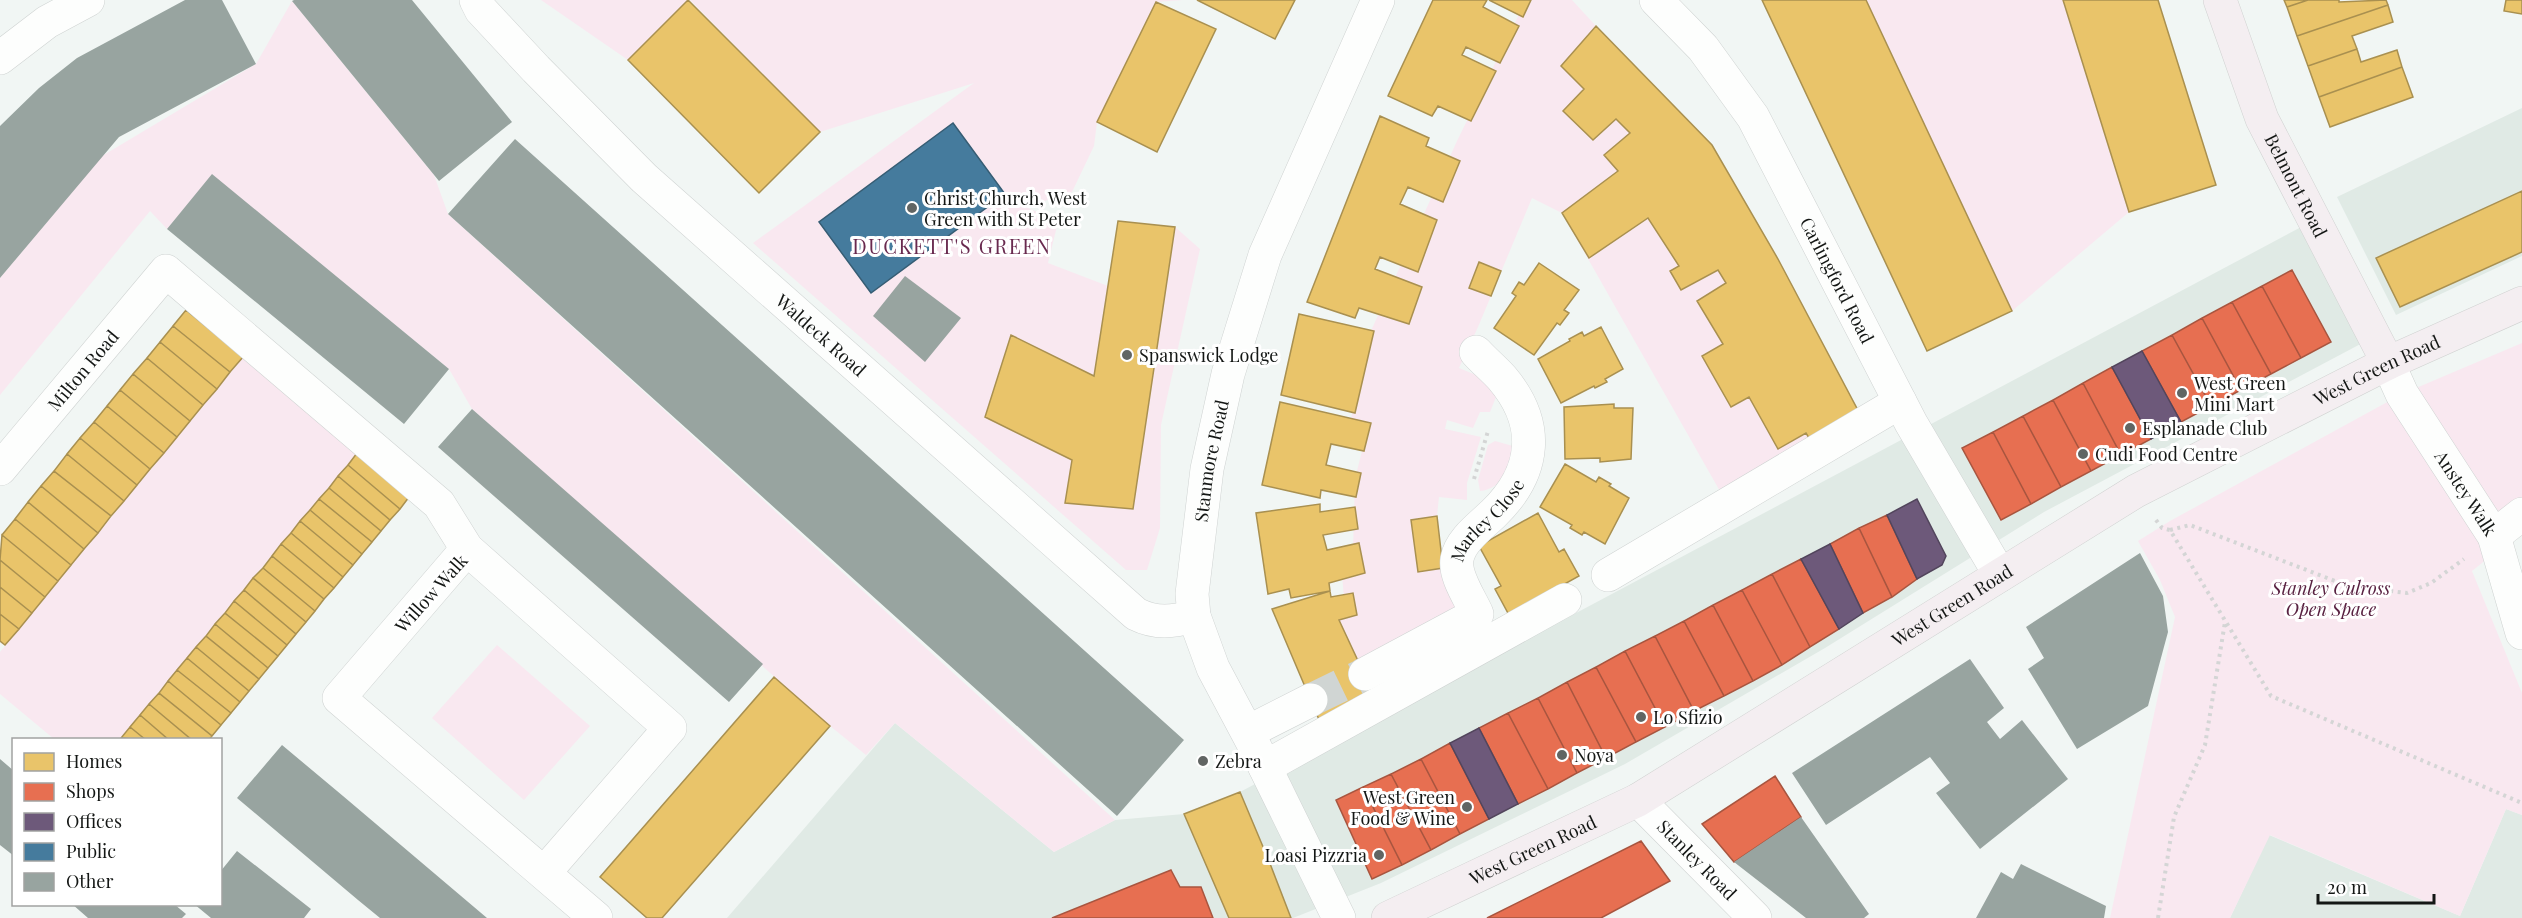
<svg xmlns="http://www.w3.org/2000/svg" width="2522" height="918" font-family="'Playfair Display',serif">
<rect width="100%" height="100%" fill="#f1f6f4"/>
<path fill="#e0eae5" d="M2522 108V256L2396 315 2337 197Z
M2320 217 2385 331 2044 512 1825 648 1625 764 1381 883 1293 918H727L895 723 1054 852 1115 820 1184 814 1240 792Z
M2506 809 2522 815V918H2230L2269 835 2460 916Z"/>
<path fill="#f9e8f0" d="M541 0H688L628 60Z
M690 0H1183L1156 2 1097 122 1094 146 1072 192 1026 207 1058 222 1048 263 1108 286 1175 227 1200 249 1161 425 1160 528 1147 570H1126L753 243 974 83 820 132Z
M1526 0H1572L1596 26 1582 58 1825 427 1721 493 1562 213 1532 198 1478 327 1459 368 1476 375 1498 392 1490 412H1480L1473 428 1447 420 1445 429 1481 437 1467 483V500L1439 497 1437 516 1411 520 1418 572 1443 568 1463 606 1359 662 1334 627 1344 599 1342 574 1353 551 1355 479 1368 427 1350 423 1370 333 1457 141Z
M1844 0H2063L2129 212 2012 311Z
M292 1 434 175 448 214 1115 820 1054 852 895 723 866 755 830 726 472 409 449 369 212 175 167 229 150 211 0 395V278L102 156 256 64Z
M2522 343V531L2472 571 2522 693V815L2506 809 2460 916 2270 835 2230 918H2110L2175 617 2160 580 2138 541 2170 521 2402 394Z
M243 357 357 453 120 739H54L0 694V652Z
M1495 441 1520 448C1510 466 1503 489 1480 491L1478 480 1488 445Z
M497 645 590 726 524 800 432 718Z"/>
<path fill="#e9c46a" stroke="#a99050" stroke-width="1.5" d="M688 0 820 132 759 193 628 60Z
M1197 0H1295L1275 39Z
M1433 0H1487L1483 7 1519 26 1500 63 1466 47 1462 55 1496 71 1471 121 1438 106 1432 116 1388 96Z
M1489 0H1531L1523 17Z
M1762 0H1866L2012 311 1927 351Z
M2063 0H2158L2216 185 2129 212Z
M2284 0H2308L2287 7Z
M2308 0H2339V2L2386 0 2388 5 2297 36 2287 7Z
M2506 0H2522V14L2504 11Z
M1156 2 1216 29 1157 152 1097 122Z
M2388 5 2393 22 2352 36 2357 49 2308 66 2297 36Z
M1596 26 1712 145 1778 259 1861 416 1812 443 1806 433 1778 449 1749 397 1731 407 1702 356 1723 344 1697 301 1726 283 1718 270 1681 290 1670 271 1679 266 1648 218 1589 258 1562 213 1618 171 1604 155 1630 133 1616 119 1593 140 1563 111 1584 89 1561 66Z
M2357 49 2361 62 2397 50 2402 67 2319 97 2308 66Z
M2402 67 2413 97 2330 127 2319 97Z
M1380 116 1429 138 1426 146 1460 161 1443 202 1408 187 1400 204 1437 220 1418 272 1380 257 1375 269 1422 287 1409 324 1359 308 1355 318 1307 302Z
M2522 191V252L2400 307 2376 258Z
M1118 221 1175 227 1133 509 1065 503 1072 460 985 417 1011 335 1094 376Z
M1479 262 1501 271 1491 296 1469 288Z
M1539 263 1579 290 1564 310 1569 313 1560 325 1557 323 1534 355 1494 328 1516 296 1512 293 1519 282 1524 285Z
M186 310 243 357 230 372 173 326Z
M1299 314 1374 331 1355 413 1281 395Z
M173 326 230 372 217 389 160 342Z
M1601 327 1623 369 1605 379 1607 382 1595 388 1594 386 1561 403 1538 359 1570 341 1569 339 1582 332 1584 336Z
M160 342 217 389 203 405 147 358Z
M147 358 203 405 190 421 133 374Z
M133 374 190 421 177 437 120 390Z
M120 390 177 437 164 453 107 406Z
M1280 402 1371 423 1364 451 1331 444 1326 465 1361 473 1356 497 1321 490 1320 498 1262 485Z
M1614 404V408H1633L1631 459 1600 462V458L1565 459 1564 407Z
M107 406 164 453 150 469 94 422Z
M94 422 150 469 137 485 80 438Z
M80 438 137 485 124 501 67 454Z
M357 453 409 497 400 509 348 465Z
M67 454 124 501 111 516 54 471Z
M1565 464 1596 482 1599 477 1611 484 1609 486 1629 498 1605 544 1584 532 1582 535 1570 528 1572 525 1540 507Z
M348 465 400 509 390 520 338 476Z
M54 471 111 516 98 533 41 486Z
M338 476 390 520 381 531 329 488Z
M41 486 98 533 84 549 28 502Z
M329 488 381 531 372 542 319 499Z
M319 499 372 542 362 554 310 510Z
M28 502 84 549 71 565 15 519Z
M1320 504V512L1355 507 1358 529 1323 535 1327 550 1359 543 1365 573 1329 583 1330 591 1291 598 1289 589 1268 594 1256 513Z
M310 510 362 554 353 565 300 521Z
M1538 513 1559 552 1564 549 1579 576 1509 615 1495 589 1501 586 1479 546Z
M1437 516 1443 568 1418 572 1411 520Z
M15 519 71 565 58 581 2 535Z
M300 521 353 565 343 577 291 533Z
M291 533 343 577 334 588 281 544Z
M2 535 58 581 45 597 0 560Z
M281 544 334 588 324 599 272 556Z
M272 556 324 599 315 611 263 568Z
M0 560 45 597 32 613 0 587Z
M263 568 315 611 306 622 253 578Z
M253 578 306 622 296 634 244 590Z
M0 587 32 613 19 629 0 614Z
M244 590 296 634 287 645 234 601Z
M1330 591 1331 597 1353 593 1357 615 1339 620 1373 693 1320 722 1272 609Z
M234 601 287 645 278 656 225 613Z
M225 613 278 656 268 668 215 624Z
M0 614 19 629 5 645 0 641Z
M215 624 268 668 259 679 206 636Z
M206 636 259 679 249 691 196 647Z
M196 647 249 691 240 702 187 658Z
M187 658 240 702 231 713 177 670Z
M177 670 231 713 221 725 168 681Z
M774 677 830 726 662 918H647L600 877Z
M168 681 221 725 212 736 159 693Z
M159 693 212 736 209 740H192L149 704Z
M149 704 192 740H169L140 715Z
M140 715 169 740H146L130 727Z
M130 727 146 740 121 738Z
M1240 792 1269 861 1291 918H1229L1184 814Z"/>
<path fill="#e76f51" stroke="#a8553f" stroke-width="1.5" d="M2292 270 2331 342 2301 358 2262 286Z
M2262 286 2301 358 2271 374 2232 302Z
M2232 302 2271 374 2241 390 2202 318Z
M2202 318 2241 390 2211 406 2172 335Z
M2172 335 2211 406 2181 422 2142 351Z
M2112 367 2151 439 2121 455 2083 383Z
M2083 383 2121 455 2091 471 2053 400Z
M2053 400 2091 471 2061 487 2023 416Z
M2023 416 2061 487 2031 504 1993 432Z
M1993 432 2031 504 2001 520 1962 448Z
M1887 515 1917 579 1892 597 1859 528Z
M1859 528 1892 597 1863 613 1830 544Z
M1801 559 1839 629 1810 647 1772 574Z
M1772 574 1810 647 1782 665 1742 590Z
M1742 590 1782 665 1753 681 1713 605Z
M1713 605 1753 681 1724 696 1684 621Z
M1684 621 1724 696 1694 711 1655 636Z
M1655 636 1694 711 1665 727 1625 651Z
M1625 651 1665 727 1636 742 1596 667Z
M1596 667 1636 742 1606 758 1567 682Z
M1567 682 1606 758 1577 773 1538 698Z
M1538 698 1577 773 1548 789 1508 713Z
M1508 713 1548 789 1518 804 1479 728Z
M1450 743 1489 819 1460 834 1421 759Z
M1421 759 1460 834 1431 850 1391 774Z
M1391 774 1431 850 1402 865 1363 787Z
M1775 776 1801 817 1734 862 1702 824Z
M1363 787 1402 865 1372 879 1336 800Z
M1641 841 1670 881 1601 918H1487Z
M1171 870 1180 887H1201L1213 918H1052Z"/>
<path fill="#6d597a" stroke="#52455c" stroke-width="1.5" d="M2142 351 2181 422 2151 439 2112 367Z
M1917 499 1946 556 1942 565 1917 579 1887 515Z
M1830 544 1863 613 1839 629 1801 559Z
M1479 728 1518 804 1489 819 1450 743Z"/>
<path fill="#457b9d" stroke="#365d74" stroke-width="1.5" d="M953 123 1005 194 871 293 819 222Z"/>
<path fill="#98a4a0" d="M185 0H222L256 64 119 137 0 278V126L39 88 77 58Z
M294 0H412L512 122 439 181 292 1Z
M515 139 1184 740 1117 816 448 214Z
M212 174 449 369 404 424 167 229Z
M905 276 961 318 925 362 873 316Z
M472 409 763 664 729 702 438 447Z
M2140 553 2163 596 2168 632 2148 706 2077 749 2028 669 2044 658 2026 627Z
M1970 659 2004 708 1987 722 2000 739 2022 720 2068 779 1980 849 1936 793 1950 783 1930 757 1826 825 1792 773Z
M282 745 343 796 487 918H380L358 900 237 798Z
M0 759 14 771V856L0 845Z
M1801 817 1869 914 1864 918H1806L1734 862Z
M237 851 311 909 304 918H211L194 904H220V872Z
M2021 864 2106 906 2104 918H1976L2001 872 2013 879Z
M72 904H174L186 914 182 918H88Z"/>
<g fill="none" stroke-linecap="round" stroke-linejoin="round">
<path stroke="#d0d5d3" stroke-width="33" stroke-dasharray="33 16" stroke-linecap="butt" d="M1311 700 1365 674"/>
<defs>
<g id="minor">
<path id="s1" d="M476 0 481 10 536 69 644 178 1136 614C1156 624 1173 622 1194 616"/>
<path id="s2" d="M1656 0 1703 48 1753 117 1911 423 2000 575"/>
<path d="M0 58 47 22 88 0"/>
<path id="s3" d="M2388 363 2402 394 2494 536 2522 633"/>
<path id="s4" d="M0 469 166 271 439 504 467 549"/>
<path d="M2494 536 2522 514"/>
<path d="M1608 575 1900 402"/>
<path id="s5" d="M1365 674 1477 614C1470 598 1454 576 1457 559 1460 540 1482 525 1494 513 1536 472 1541 424 1502 378 1494 369 1484 361 1476 352"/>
<path d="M1248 732 1311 700"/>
<path d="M1265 767 1565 600"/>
<path id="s6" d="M1638 800 1755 918"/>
<path d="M544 873 670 728 467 549 339 698 596 918"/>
<path id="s7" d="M1339 918 1255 747 1213 668 1194 616 1192 594 1207 469 1228 374 1265 255 1378 0"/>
</g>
<g id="major">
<path id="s8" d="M2220 0 2262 119 2388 363"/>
<path id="s9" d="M1388 918 1638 800 2136 491 2388 363 2522 303"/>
</g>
</defs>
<use href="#minor" stroke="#cfd3d2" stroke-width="34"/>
<use href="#major" stroke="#d0d2d1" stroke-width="34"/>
<path stroke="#d4d5d5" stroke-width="4" stroke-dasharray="3 4.5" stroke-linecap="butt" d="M1474 479 1488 431
M2156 520 2162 528 2170 530 2271 696 2522 803
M2170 530 2190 525 2348 586 2407 593 2431 583 2464 559
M2158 918 2174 817 2205 745 2225 622"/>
<use href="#minor" stroke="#fdfefd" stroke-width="33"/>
<use href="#major" stroke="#f4eef1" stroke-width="33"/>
</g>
<g fill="#616563" stroke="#fff" stroke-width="2">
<circle cx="912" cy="208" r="6"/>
<circle cx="1127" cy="355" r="6"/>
<circle cx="2182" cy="393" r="6"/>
<circle cx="2130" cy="428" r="6"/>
<circle cx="2083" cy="454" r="6"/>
<circle cx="1641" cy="717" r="6"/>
<circle cx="1562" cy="755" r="6"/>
<circle cx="1203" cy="761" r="6"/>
<circle cx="1467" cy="807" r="6"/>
<circle cx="1379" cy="855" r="6"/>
</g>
<g text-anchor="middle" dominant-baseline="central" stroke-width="6" stroke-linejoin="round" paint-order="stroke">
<g font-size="18" fill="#141715" stroke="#fff">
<text stroke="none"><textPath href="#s8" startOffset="201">Belmont Road</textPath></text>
<text stroke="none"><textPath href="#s2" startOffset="336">Carlingford Road</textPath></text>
<text stroke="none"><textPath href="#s1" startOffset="482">Waldeck Road</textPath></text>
<text stroke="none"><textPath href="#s4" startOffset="129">Milton Road</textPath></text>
<text stroke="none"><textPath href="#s9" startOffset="1132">West Green Road</textPath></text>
<text stroke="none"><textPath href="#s7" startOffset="492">Stanmore Road</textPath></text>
<text stroke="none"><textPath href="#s3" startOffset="152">Anstey Walk</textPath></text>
<text stroke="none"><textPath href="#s5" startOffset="236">Marley Close</textPath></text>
<text transform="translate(431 593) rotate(-48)">Willow Walk</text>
<text stroke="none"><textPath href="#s9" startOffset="646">West Green Road</textPath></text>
<text stroke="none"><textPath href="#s9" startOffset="160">West Green Road</textPath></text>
<text stroke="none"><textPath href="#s6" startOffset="84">Stanley Road</textPath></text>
</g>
<g font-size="18" fill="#141715" stroke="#fff" text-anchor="start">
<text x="924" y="198">Christ Church, West<tspan x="924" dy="21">Green with St Peter</tspan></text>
<text x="1139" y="355">Spanswick Lodge</text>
<text x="2194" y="383">West Green<tspan x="2194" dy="21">Mini Mart</tspan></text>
<text x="2142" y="428">Esplanade Club</text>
<text x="2095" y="454">Cudi Food Centre</text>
<text x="1653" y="717">Lo Sfizio</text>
<text x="1574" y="755">Noya</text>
<text x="1215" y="761">Zebra</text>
<text x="1455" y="797" text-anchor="end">West Green<tspan x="1455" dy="21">Food &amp; Wine</tspan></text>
<text x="1367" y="855" text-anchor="end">Loasi Pizzria</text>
</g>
<g font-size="18" font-style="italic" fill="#592242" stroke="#fff">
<text x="2331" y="588">Stanley Culross<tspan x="2331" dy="21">Open Space</tspan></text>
</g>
<g font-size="20" letter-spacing="1.5" fill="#692a4f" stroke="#fff">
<text x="952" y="245">DUCKETT'S GREEN</text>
</g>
</g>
<rect x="12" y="738" width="210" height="168" fill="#ffffff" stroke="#a1a2a1" stroke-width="1.5"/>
<rect x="24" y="753" width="30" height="18" fill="#e9c46a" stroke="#a1a2a1" stroke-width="1.5"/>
<text x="66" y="768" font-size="18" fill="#141715">Homes</text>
<rect x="24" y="783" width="30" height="18" fill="#e76f51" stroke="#a1a2a1" stroke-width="1.5"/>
<text x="66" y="798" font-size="18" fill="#141715">Shops</text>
<rect x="24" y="813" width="30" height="18" fill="#6d597a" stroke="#a1a2a1" stroke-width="1.5"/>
<text x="66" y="828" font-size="18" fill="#141715">Offices</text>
<rect x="24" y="843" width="30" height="18" fill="#457b9d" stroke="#a1a2a1" stroke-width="1.5"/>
<text x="66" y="858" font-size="18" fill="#141715">Public</text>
<rect x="24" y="873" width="30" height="18" fill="#98a4a0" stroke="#a1a2a1" stroke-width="1.5"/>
<text x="66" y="888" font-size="18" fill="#141715">Other</text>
<path d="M2318 894v9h116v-9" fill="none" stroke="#141715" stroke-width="3"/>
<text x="2327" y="894" font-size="18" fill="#141715" stroke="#ffffff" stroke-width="4.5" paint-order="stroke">20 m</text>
</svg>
